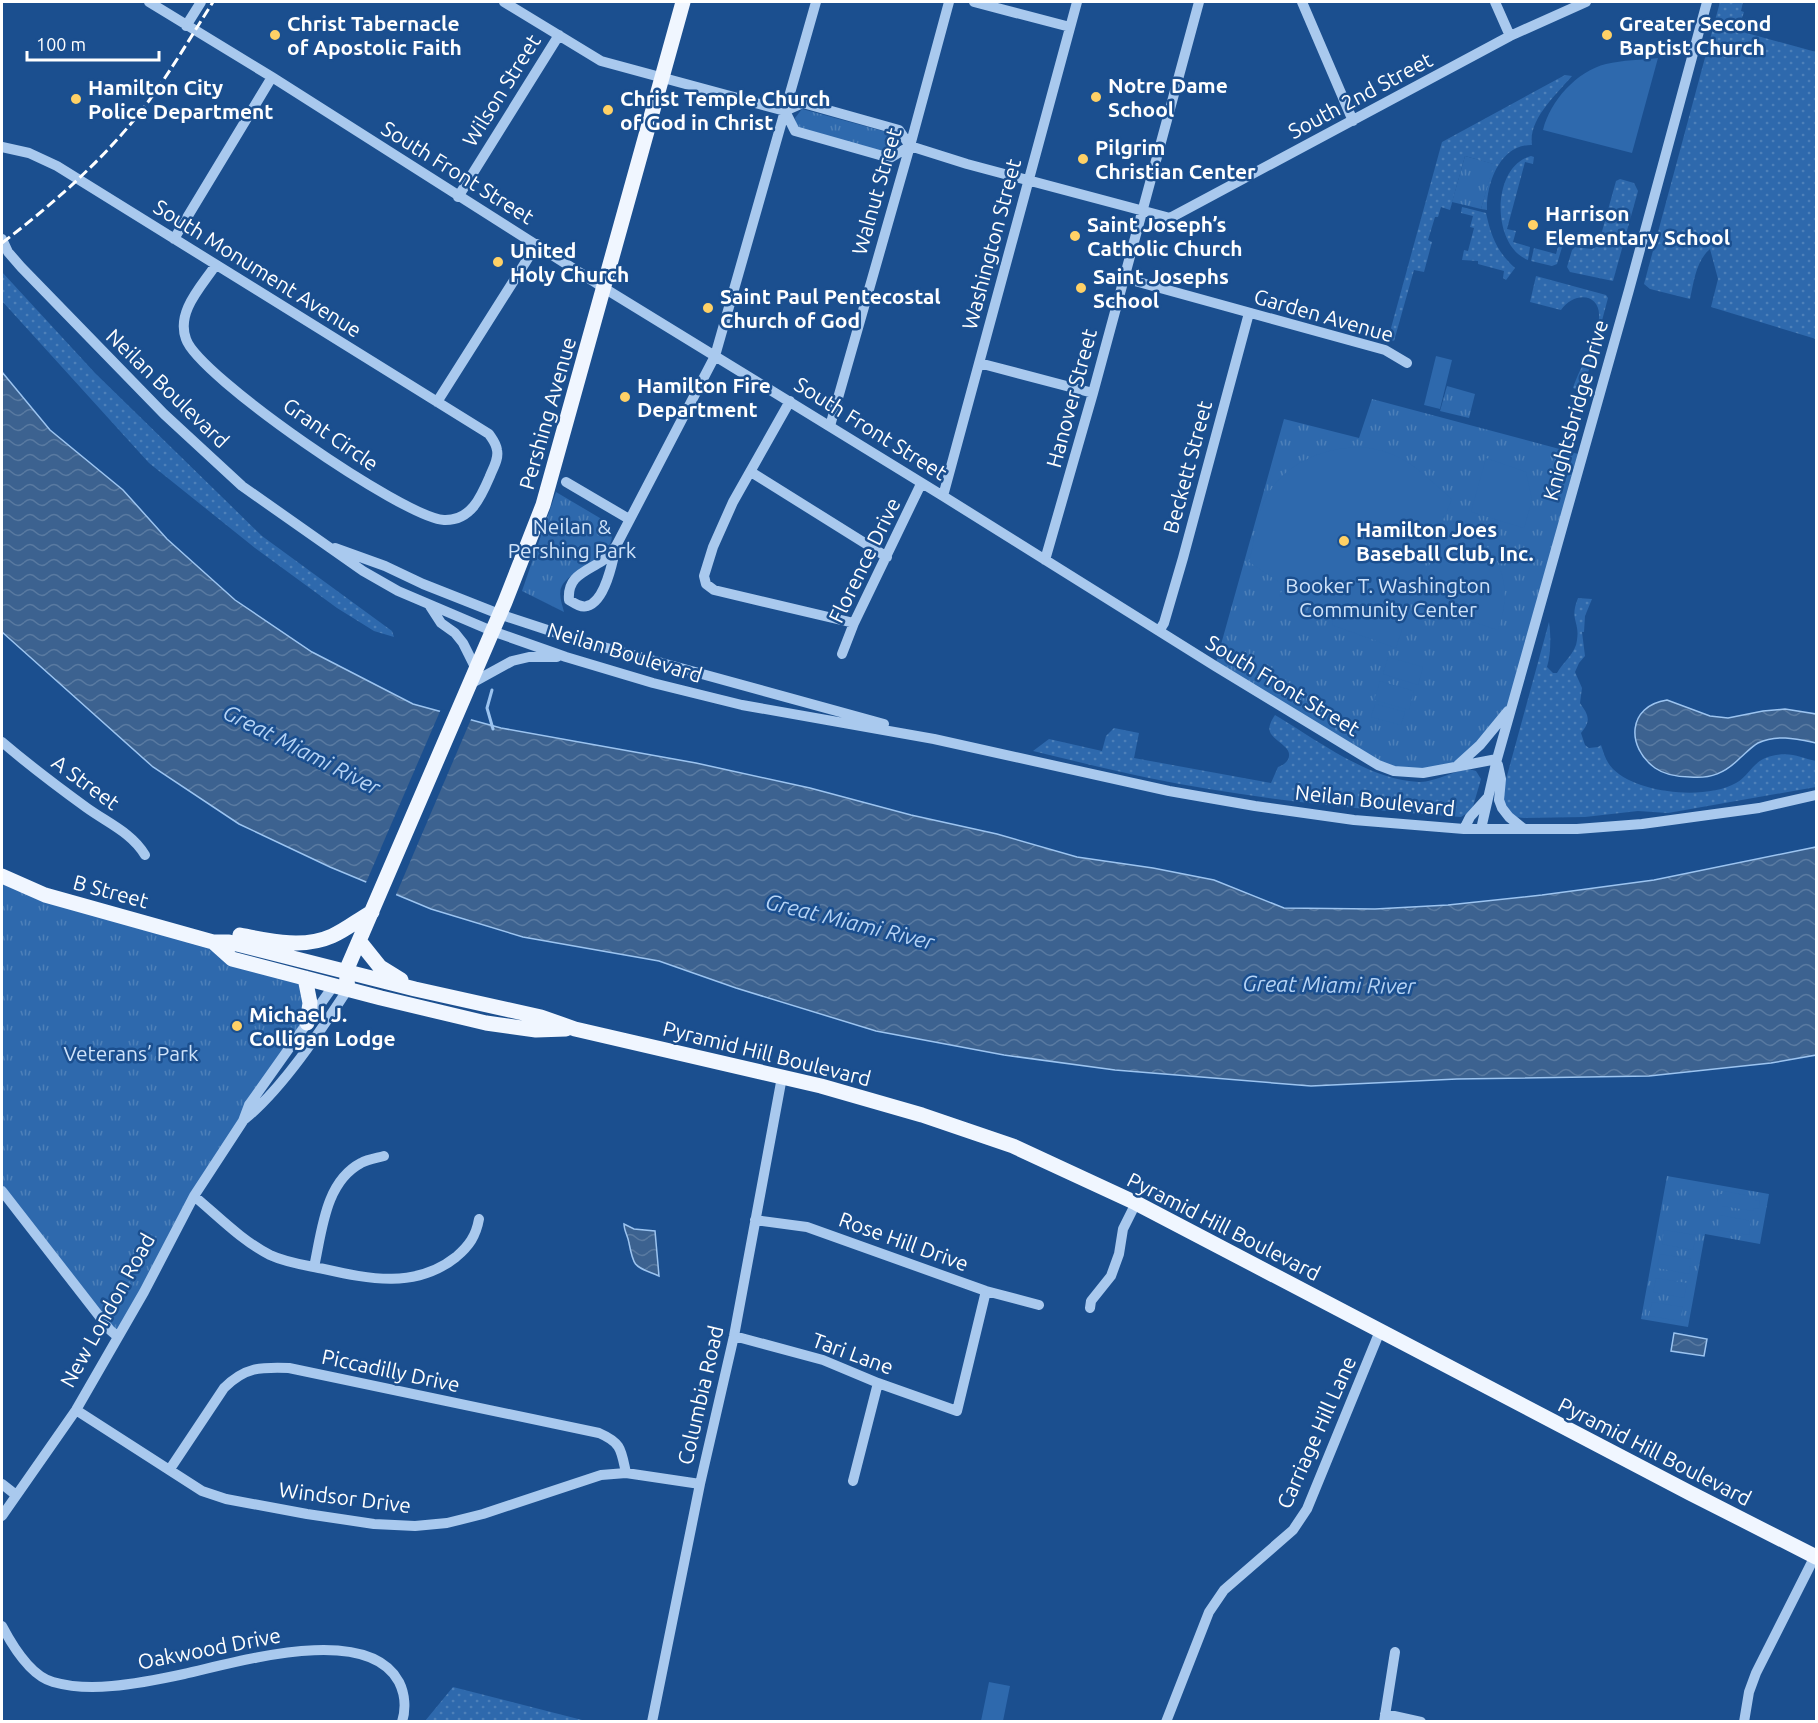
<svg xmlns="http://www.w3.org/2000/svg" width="1818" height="1723" font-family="Ubuntu,sans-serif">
<defs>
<pattern id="grass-dots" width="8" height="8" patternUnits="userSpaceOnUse" patternTransform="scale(1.5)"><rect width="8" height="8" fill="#2e69ad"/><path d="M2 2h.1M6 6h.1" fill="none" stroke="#4d80b9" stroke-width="1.8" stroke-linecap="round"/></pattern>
<pattern id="park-tufts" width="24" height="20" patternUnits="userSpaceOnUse" patternTransform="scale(1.5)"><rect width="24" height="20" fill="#2e69ad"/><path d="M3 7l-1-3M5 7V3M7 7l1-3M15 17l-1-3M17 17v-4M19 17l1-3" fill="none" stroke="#4d80b9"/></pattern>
<pattern id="water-waves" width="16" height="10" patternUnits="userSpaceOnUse" patternTransform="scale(1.5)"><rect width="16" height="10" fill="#3c6290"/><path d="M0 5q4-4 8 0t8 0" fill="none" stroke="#597aa1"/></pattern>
</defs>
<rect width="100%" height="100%" fill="#1b4f8f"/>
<path fill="url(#grass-dots)" d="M1720 2H1743L1741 11 1744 12 1742 18 1747 20 1743 32 1816 52V339L1711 307 1718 279 1710 249C1696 261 1694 281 1690 299L1650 289 1644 284Z
M1565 75 1572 76C1557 94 1528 119 1532 145 1500 144 1486 184 1487 210L1481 209 1493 164 1465 156 1450 210 1441 207 1438 217H1435L1428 240 1432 242 1424 272 1414 270 1394 341 1388 339 1442 142Z
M1531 156 1534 157 1533 164 1525 162 1507 229 1516 231 1513 242 1530 247 1528 260C1491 246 1491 166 1531 156Z
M1620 179 1634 183 1638 191 1613 281 1570 272 1567 267 1572 250 1575 247 1592 249 1598 246 1616 181Z
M1462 207 1486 213C1491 236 1497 252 1515 268L1506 280 1503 278 1504 271 1478 264V261L1462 260 1464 250 1468 251 1474 228 1470 227 1473 216 1461 213Z
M1559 243 1563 244 1557 264 1552 266 1531 261 1534 248 1556 254Z
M2 272 95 373 262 536 392 631 394 637 374 631 337 608 255 548 149 463 2 301Z
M1536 276 1606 295 1608 298 1584 388 1580 391 1573 388C1581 364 1597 344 1599 318 1601 293 1574 291 1561 310L1530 302Z
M1578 598 1592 599 1585 616 1584 632H1582L1585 656 1579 663 1575 672 1582 688 1580 703C1588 715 1592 720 1581 733L1585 745 1589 748 1598 747 1601 745C1604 754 1606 762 1613 769 1638 794 1706 800 1736 783 1752 774 1752 759 1776 755 1793 752 1801 758 1816 761V787L1668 813 1638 811 1585 817 1524 818 1514 817 1504 804 1502 794 1549 622C1551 635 1551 654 1547 667L1553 673H1557C1563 662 1576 653 1577 640 1580 621 1569 620 1578 598Z
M1275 715C1317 740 1369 780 1419 782 1436 783 1461 765 1476 771L1481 779 1472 810 1461 817C1356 809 1251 799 1149 778 1110 770 1071 760 1033 751L1049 739 1102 751 1106 736 1114 728 1139 733 1134 758 1271 783 1278 767C1288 764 1294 754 1284 746 1272 735 1263 733 1275 715Z
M453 1687 586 1721H425Z"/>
<path fill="url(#park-tufts)" d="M802 109 894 134 895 145 888 153 797 128 795 118Z
M1465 156 1494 164 1481 209 1452 202Z
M1447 386 1475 394 1469 418 1440 411Z
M1372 399 1582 455 1512 706 1458 765 1394 771 1215 666 1284 419 1359 438Z
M556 492 610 524C622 557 577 565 563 584 557 593 562 603 564 612L522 591Z
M2 876 305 978 310 1009 249 1105 118 1337 2 1191Z
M1667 1176 1769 1194 1760 1244 1705 1234 1688 1327 1641 1319Z"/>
<path fill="#2e69ad" d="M1658 58 1632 153 1543 130C1550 101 1577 71 1606 64 1623 60 1641 60 1658 58Z
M1436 356 1452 360 1440 409 1424 405Z
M1361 447C1406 452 1420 472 1452 499L1406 606 1409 607 1396 648 1332 625 1334 615 1279 596 1285 586 1249 562C1254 545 1254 526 1261 508 1278 466 1318 448 1361 447Z
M1486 458 1526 472 1532 500 1524 528 1471 512Z
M1449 520C1497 540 1516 580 1498 630L1422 606 1418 591Z
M1388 657 1423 667 1418 685 1383 674Z
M1380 681 1414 691 1409 710 1374 700Z
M1375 704 1405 712 1401 725 1371 717Z
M1724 1191 1755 1197V1200L1760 1201 1759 1209 1754 1208 1753 1211 1722 1206V1202H1717L1719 1194H1724Z
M1720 1215 1751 1221 1749 1235 1718 1230Z
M1664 1230 1696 1235 1693 1250 1662 1244Z
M1660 1254 1691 1259 1689 1274 1657 1268Z
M1656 1278 1687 1283 1684 1298 1653 1292Z
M1652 1302 1683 1307 1680 1321 1649 1316Z
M989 1682 1010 1686 1003 1721H981Z"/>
<path fill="url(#water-waves)" stroke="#9cc4f0" stroke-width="1.5" d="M2 372 50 430 123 490 167 539 235 600 312 652 413 704 501 728 696 763 810 788 911 815 997 834 1077 857 1153 868 1214 880 1284 908 1375 909 1448 905 1542 895 1654 880 1816 847V1055L1771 1063 1649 1076 1457 1079 1311 1086 1115 1070 1004 1055 876 1031 736 988 659 961 523 937 431 909 330 867 239 824 153 767 2 632Z
M1667 700 1710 716 1728 718 1763 711 1785 709 1816 714V743C1797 739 1777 734 1758 743 1751 747 1745 754 1740 758 1725 773 1711 779 1690 777 1678 777 1665 775 1655 768 1626 747 1627 706 1667 700Z
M624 1224 634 1229 655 1231 659 1276C635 1266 634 1269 629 1243 628 1236 624 1231 624 1224Z
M1674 1333 1707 1339 1704 1356 1671 1351Z"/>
<path fill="#1b4f8f" d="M441 709 472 717 395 897 365 885Z"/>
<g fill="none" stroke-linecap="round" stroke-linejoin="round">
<path stroke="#9cc4f0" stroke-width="3" d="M492 690 487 708 493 729"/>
<path stroke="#a9c9ee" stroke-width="10" d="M149 2 272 77 604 288 943 496 1215 666 1378 765 1394 771 1423 773 1497 759
M504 2 601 61 785 111 803 103 899 130 910 146 967 164 1170 218 1510 36 1586 2
M974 2 1070 27
M1302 2 1353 121
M1495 2 1510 36
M186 26 201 2
M785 111 795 131 890 158 910 146
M2 147 29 153 57 166 489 434C493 440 496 443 497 450 499 459 493 468 490 476 481 497 471 521 444 520 404 518 198 376 186 339 176 312 201 287 215 266
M458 197 559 35
M2 239 8 252 21 267 164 414 242 486 363 571 398 591 492 631 566 657 653 683 742 705 934 739 1169 791 1255 806 1354 820 1464 829H1577L1642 824 1759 808 1816 795
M174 239 272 77
M1124 278 1385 350 1407 363
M979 363 1093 393
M790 401 733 502 713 547 704 576 706 584 714 590 854 623
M437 402 537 244
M830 426 910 146 949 2
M751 472 887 557
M566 482 629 519
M943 496 1077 2
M616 546C613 561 605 602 587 606 581 608 574 603 569 600 567 576 585 572 602 561 607 557 611 551 616 546L715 356 816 2
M335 548 385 566 423 584 499 614 578 640 884 724
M1045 560 1093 393 1199 2
M430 606 441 623 455 633 463 643 476 669
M1159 631 1164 623 1183 558 1249 313
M842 654 854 623 921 484
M470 684 512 661 529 657H557
M2 742C29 765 58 787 87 808 108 823 132 833 145 855
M1458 765 1480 745 1508 711
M1498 765 1501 779 1499 800 1502 808 1509 817 1524 829
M1464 829 1470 817 1488 797
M1481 829 1497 759 1629 290 1707 2
M245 1119C283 1088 321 1030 348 989
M2 1191 110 1330 118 1337
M194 1196C218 1216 242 1241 270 1255 287 1263 305 1265 324 1269 369 1279 416 1289 456 1257 469 1246 476 1236 479 1219
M755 1220 807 1227 986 1291 1039 1305
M314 1267C322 1231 325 1182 361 1163 368 1159 377 1158 384 1156
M1090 1308 1091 1301 1111 1276 1119 1254 1123 1229 1136 1203
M734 1336 823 1360 878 1383 957 1411 986 1291
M76 1410 202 1491 226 1499 307 1514 374 1524 415 1526 447 1523 483 1514 601 1475 626 1473 700 1484
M170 1469 224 1388C245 1367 260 1367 289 1368L599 1433C622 1443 621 1450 626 1473
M853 1481 878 1383
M2 1484 16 1495
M2 1516 76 1410 144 1292 194 1196 243 1121 249 1105 334 985
M2 1626C12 1645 31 1676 53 1682 71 1687 93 1688 112 1686 136 1684 161 1679 184 1674 235 1663 367 1622 399 1682 405 1694 406 1709 402 1722
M1385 1714 1421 1722
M652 1722 700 1484 734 1336 782 1077
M1166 1722 1209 1612 1224 1590 1293 1530 1307 1509 1380 1331
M1384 1722 1395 1652
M1744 1722 1749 1692 1756 1673 1815 1556"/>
<path stroke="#f0f6ff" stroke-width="15" d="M2 876 45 895 213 942H229L415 989 541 1017 575 1029 821 1086 922 1115 1013 1146 1136 1203 1690 1493 1816 1557
M240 935C270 941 303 949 332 936 346 930 359 919 372 912
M213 942 232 959 381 998 486 1023 536 1030 566 1029
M360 942 380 967 401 980
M305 978 310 1003 307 1023
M348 989 346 971 505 602 543 505 683 2"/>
<path stroke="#fff" stroke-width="3" stroke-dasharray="10 4.5" stroke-linecap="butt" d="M2 243C53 204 102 161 142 110 168 76 190 38 213 2"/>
</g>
<g fill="#ffd166" stroke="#1b4f8f" stroke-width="2">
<circle cx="275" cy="35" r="6"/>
<circle cx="1607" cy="35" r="6"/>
<circle cx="1096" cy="97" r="6"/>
<circle cx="76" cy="99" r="6"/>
<circle cx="608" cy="110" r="6"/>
<circle cx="1083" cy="159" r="6"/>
<circle cx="1533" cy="225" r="6"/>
<circle cx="1075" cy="236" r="6"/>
<circle cx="498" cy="262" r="6"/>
<circle cx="1081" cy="288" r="6"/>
<circle cx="708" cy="308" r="6"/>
<circle cx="625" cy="397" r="6"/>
<circle cx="1344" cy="541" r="6"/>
<circle cx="237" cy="1026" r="6"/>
</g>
<g text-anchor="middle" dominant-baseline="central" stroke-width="5" stroke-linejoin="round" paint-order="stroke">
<g font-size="21" font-weight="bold" fill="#fff" stroke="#1b4f8f" text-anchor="start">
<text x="287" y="23">Christ Tabernacle<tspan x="287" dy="24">of Apostolic Faith</tspan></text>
<text x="1619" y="23">Greater Second<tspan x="1619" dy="24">Baptist Church</tspan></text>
<text x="1108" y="85">Notre Dame<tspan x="1108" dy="24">School</tspan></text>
<text x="88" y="87">Hamilton City<tspan x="88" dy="24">Police Department</tspan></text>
<text x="620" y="98">Christ Temple Church<tspan x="620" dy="24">of God in Christ</tspan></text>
<text x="1095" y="147">Pilgrim<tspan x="1095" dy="24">Christian Center</tspan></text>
<text x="1545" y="213">Harrison<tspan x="1545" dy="24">Elementary School</tspan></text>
<text x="1087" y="224">Saint Joseph’s<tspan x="1087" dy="24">Catholic Church</tspan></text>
<text x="510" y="250">United<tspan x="510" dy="24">Holy Church</tspan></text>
<text x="1093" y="276">Saint Josephs<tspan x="1093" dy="24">School</tspan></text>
<text x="720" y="296">Saint Paul Pentecostal<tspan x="720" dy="24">Church of God</tspan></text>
<text x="637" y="385">Hamilton Fire<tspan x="637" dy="24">Department</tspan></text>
<text x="1356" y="529">Hamilton Joes<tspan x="1356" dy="24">Baseball Club, Inc.</tspan></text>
<text x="249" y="1014">Michael J.<tspan x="249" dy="24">Colligan Lodge</tspan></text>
</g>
<g font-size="21" fill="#fff" stroke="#1b4f8f">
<text transform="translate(501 90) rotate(-58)">Wilson Street</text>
<text transform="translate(1360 95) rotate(-28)">South 2nd Street</text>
<text transform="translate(458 172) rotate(32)">South Front Street</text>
<text transform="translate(876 191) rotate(-74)">Walnut Street</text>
<text transform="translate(991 244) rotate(-75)">Washington Street</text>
<text transform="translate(258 268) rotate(32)">South Monument Avenue</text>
<text transform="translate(1324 315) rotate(16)">Garden Avenue</text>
<text transform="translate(168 388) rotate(44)">Neilan Boulevard</text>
<text transform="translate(1071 398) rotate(-75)">Hanover Street</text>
<text transform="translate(1575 410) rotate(-74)">Knightsbridge Drive</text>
<text transform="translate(547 413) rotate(-74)">Pershing Avenue</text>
<text transform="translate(871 428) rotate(32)">South Front Street</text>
<text transform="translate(331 434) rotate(35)">Grant Circle</text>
<text transform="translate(1187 467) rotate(-75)">Beckett Street</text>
<text transform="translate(864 560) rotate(-64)">Florence Drive</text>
<text transform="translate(625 652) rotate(17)">Neilan Boulevard</text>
<text transform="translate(1283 685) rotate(31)">South Front Street</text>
<text transform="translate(86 782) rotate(36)">A Street</text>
<text transform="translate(1375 800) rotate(6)">Neilan Boulevard</text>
<text transform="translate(111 891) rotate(15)">B Street</text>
<text transform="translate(767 1053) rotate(14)">Pyramid Hill Boulevard</text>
<text transform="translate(1224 1226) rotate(27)">Pyramid Hill Boulevard</text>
<text transform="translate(904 1241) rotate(20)">Rose Hill Drive</text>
<text transform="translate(107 1310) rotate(-61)">New London Road</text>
<text transform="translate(853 1353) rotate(20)">Tari Lane</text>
<text transform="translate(391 1370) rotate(12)">Piccadilly Drive</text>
<text transform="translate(700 1395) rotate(-77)">Columbia Road</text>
<text transform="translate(1316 1432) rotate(-66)">Carriage Hill Lane</text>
<text transform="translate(1655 1451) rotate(27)">Pyramid Hill Boulevard</text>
<text transform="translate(345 1497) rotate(7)">Windsor Drive</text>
<text transform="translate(209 1648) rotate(-11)">Oakwood Drive</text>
</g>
<g font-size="21" fill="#cfe3fa" stroke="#1b4f8f">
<text x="572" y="526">Neilan &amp;<tspan x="572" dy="24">Pershing Park</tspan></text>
<text x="1388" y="585">Booker T. Washington<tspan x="1388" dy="24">Community Center</tspan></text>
<text x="131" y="1053">Veterans’ Park</text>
</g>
<g font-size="22" font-style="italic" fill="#b5d3f5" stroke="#1b4f8f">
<text transform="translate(302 749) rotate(27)">Great Miami River</text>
<text transform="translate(850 921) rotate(14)">Great Miami River</text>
<text transform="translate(1329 984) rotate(1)">Great Miami River</text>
</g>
</g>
<rect width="1818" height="1723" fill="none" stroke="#ffffff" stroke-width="6"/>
<path d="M27 51v9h132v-9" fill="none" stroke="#ffffff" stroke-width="3"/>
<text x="36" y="51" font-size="18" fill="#ffffff" stroke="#1b4f8f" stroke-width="4.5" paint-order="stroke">100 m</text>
</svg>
